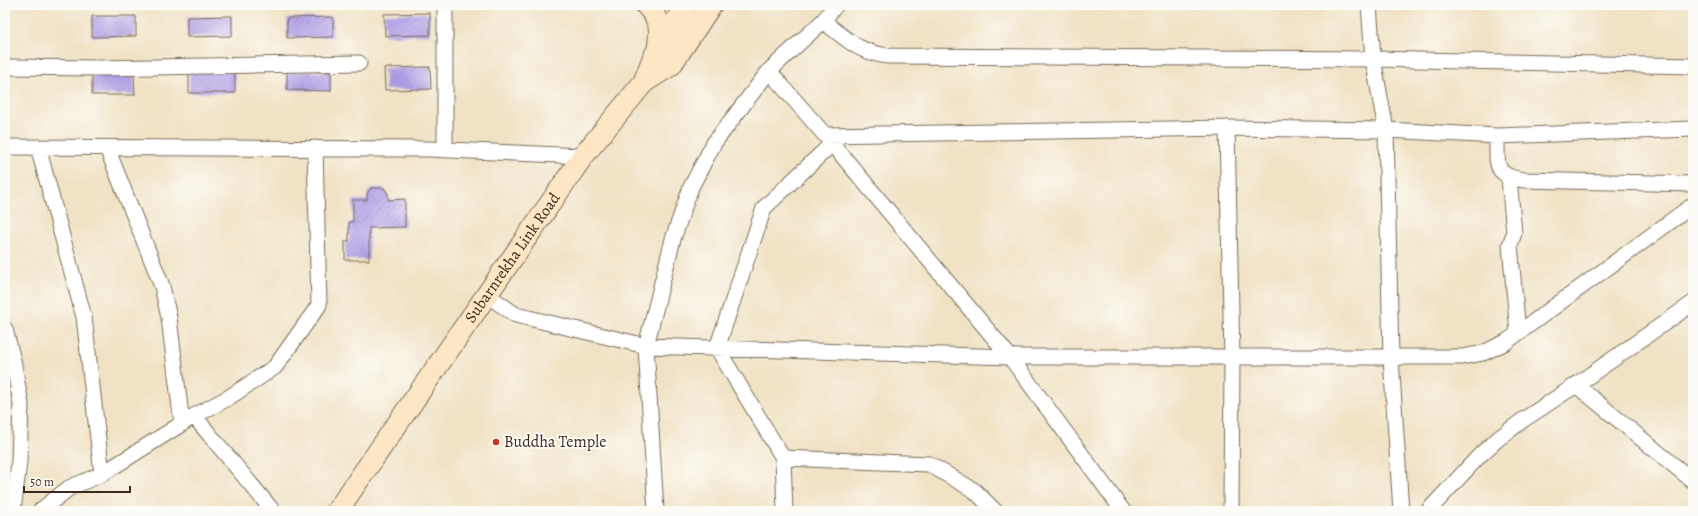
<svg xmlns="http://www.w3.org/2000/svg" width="1698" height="516" font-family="Alegreya,serif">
<defs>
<pattern id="building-hatch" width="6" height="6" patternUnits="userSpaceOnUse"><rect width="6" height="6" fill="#b09fe9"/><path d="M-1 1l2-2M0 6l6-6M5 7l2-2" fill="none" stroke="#9082bc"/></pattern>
</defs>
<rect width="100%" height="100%" fill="#fdfcf7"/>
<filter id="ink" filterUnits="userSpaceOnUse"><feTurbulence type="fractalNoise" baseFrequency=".025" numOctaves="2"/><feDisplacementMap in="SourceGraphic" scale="8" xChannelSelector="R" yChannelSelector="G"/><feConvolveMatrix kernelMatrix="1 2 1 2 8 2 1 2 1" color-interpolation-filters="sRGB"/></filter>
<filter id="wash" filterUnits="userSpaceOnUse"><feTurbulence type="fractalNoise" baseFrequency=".012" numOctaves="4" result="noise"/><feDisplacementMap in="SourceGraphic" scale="16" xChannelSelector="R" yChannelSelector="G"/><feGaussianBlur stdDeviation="0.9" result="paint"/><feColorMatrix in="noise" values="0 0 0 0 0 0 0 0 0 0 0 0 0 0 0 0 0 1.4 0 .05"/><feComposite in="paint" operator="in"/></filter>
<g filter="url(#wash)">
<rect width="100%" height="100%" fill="#f0e2c4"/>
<g id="blocks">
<path fill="url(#building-hatch)" d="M430 13V35L385 36 384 14Z
M92 16H136V36L92 37Z
M232 16V36L187 37V17Z
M333 17V37L287 38V18Z
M430 67 431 89 385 90 384 68Z
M235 71V93H189V72Z
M287 71 331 72V91L287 90Z
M92 75H134L135 95H92Z
M371 188H384L388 194V200L405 199V227L369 228V260H345V241H349V222H353V200H367V194Z"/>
</g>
</g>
<g filter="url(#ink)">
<use href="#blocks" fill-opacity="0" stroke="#7a6a58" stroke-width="1"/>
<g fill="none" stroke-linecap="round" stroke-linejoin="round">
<defs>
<path id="street" d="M445 5V150
M1369 5 1373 59 1386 130 1391 358 1401 511
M823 21C847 39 857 52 888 56L1373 59 1693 66
M5 67 99 68 359 63
M769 71 825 135 1010 357 1123 511
M1227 128 1232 358 1231 511
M825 135 1227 128 1386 130 1497 136 1693 129
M1497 136C1498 163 1491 175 1524 180L1693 184
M5 147 428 149 583 156
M38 147 84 317 102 474
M107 148 162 286 169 318 182 424
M1509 178 1514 233 1510 245 1518 333
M487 295 516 315 646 346 1010 357H1462L1483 353 1506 342 1693 205
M5 329 13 360 21 404 19 462 13 511
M1576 385 1693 481
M194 416 273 511
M783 458 929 464 975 491 995 511
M40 511 69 488 102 474 194 416 228 398 275 367 319 305 315 148
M656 511 646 346 673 239 691 187 714 143 769 71 823 21 836 5
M785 511 783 458 717 348 764 208 840 136
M1428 511 1480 455 1499 438 1523 420 1576 385 1693 303"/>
<g id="secondary">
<path d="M646 5C661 20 661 29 658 49"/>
<path d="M644 82 671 65 711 5"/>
<path id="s1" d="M337 511 583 156 644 82 653 58 686 5"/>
</g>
</defs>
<use href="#street" stroke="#7a6a58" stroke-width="17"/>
<use href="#secondary" stroke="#7a6a58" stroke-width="23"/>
<use href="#street" stroke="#fff" stroke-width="15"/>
<use href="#secondary" stroke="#fce6c4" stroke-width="21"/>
</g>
</g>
<circle fill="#c8321e" stroke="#fdfcf7" stroke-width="1.5" cx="496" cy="442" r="4"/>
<g text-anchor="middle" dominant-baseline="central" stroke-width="3.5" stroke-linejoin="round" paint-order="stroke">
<g font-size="16" fill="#3b2a1e" stroke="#fdfcf7">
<text stroke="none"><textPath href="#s1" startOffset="308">Subarnrekha Link Road</textPath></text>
</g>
<g font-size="16" fill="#3b2a1e" stroke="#fdfcf7" text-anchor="start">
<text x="504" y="442">Buddha Temple</text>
</g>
</g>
<rect width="1698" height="516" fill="none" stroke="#fdfcf7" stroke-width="20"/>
<path d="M24 486v6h106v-6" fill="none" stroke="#3b2a1e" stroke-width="2"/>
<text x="30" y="486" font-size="12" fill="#3b2a1e" stroke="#fdfcf7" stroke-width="3" paint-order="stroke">50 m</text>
</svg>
